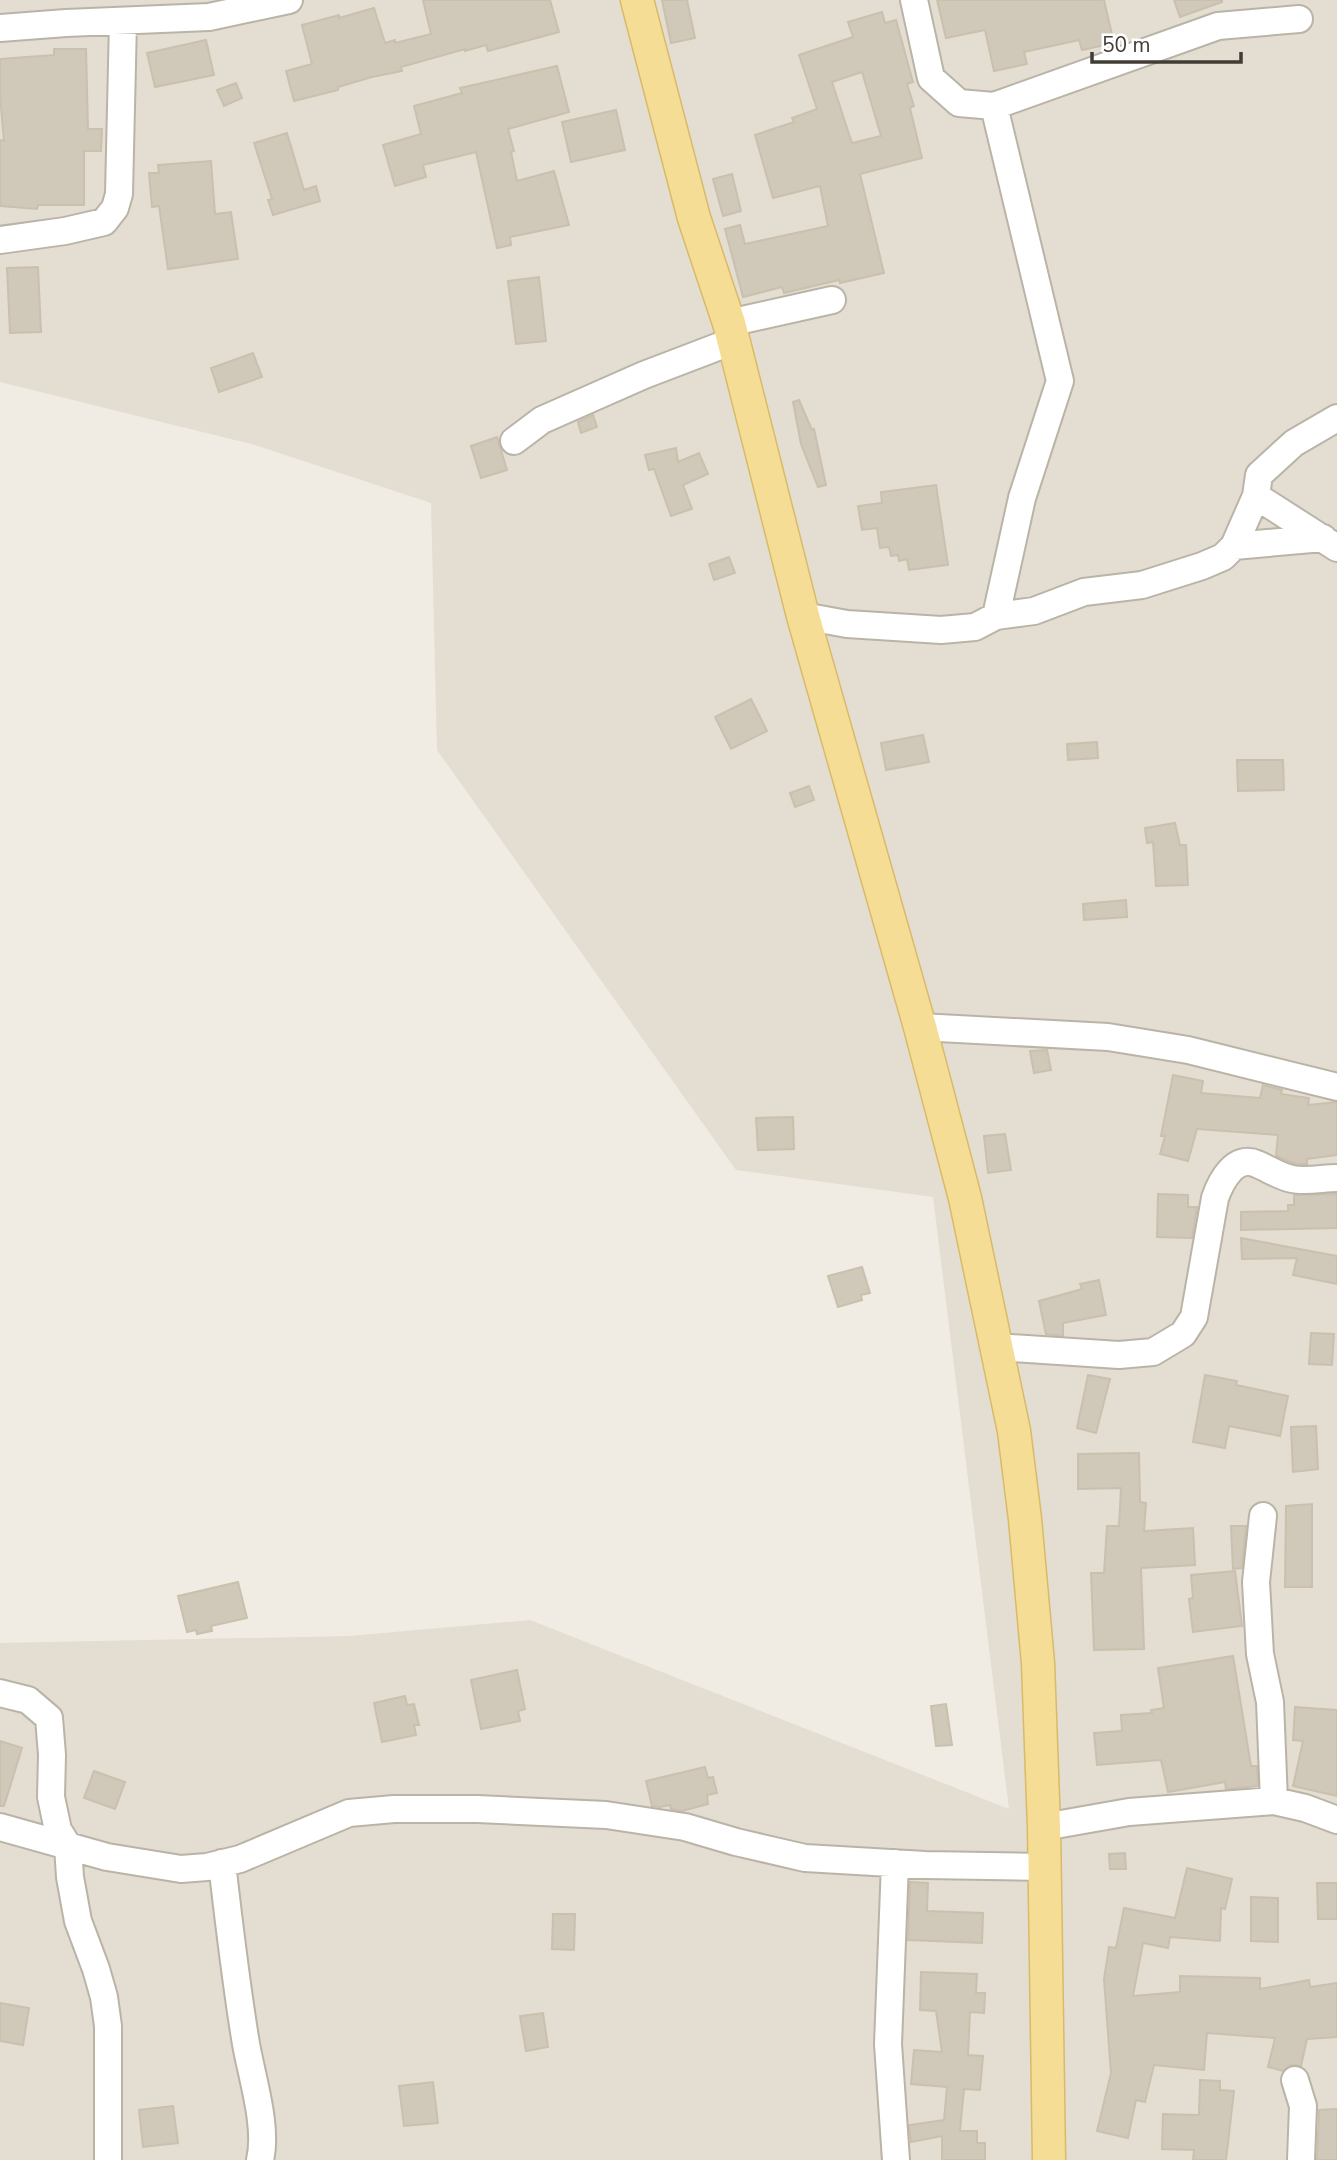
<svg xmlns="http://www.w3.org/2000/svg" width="1337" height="2160" font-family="'Nunito Sans',sans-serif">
<rect width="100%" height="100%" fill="#f0ece3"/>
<path fill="#e3ded1" d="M0 0H1337V2160H0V1643L349 1636 530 1620 1009 1809 933 1197 736 1170 437 750 431 503 255 445 0 382Z"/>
<path fill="#d0c8b9" stroke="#cac0ad" stroke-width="2" fill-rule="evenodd" d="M423 0H550L559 32 488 51 486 45 465 51V49L401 67 402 71 372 77 338 87V90L294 101 286 71 312 64 302 25 339 15V18L374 8 385 43 395 40V43L431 34Z
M662 0H687L695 38 671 43Z
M937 0H1104L1114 43 1082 50 1079 40 1024 52 1027 64 994 71 985 30 946 38Z
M1174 0H1222V2L1180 17Z
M882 12 885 23 896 20 913 82 907 84 914 106 910 108 922 158 860 174 884 273 840 283 839 280 784 293 782 287 743 297 725 229 740 225 745 244 828 226 820 186 773 198 755 135 794 122 792 118 817 109 799 55 853 37 848 22ZM862 72 881 136 852 143 832 82Z
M206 40 214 75 155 87 147 53Z
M54 49H86L88 129H102L101 151H84V205H38L37 209 0 206V140L4 141 0 96V59L54 55Z
M557 66 569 112 508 129 514 151 511 152 517 181 554 171 569 225 510 237 511 245 497 248 476 152 423 165 426 177 395 186 383 145 421 134 414 106 462 93 460 88Z
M236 83 242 98 224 106 217 90Z
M616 110 625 150 571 162 562 122Z
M287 133 304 190 316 186 320 201 273 215 268 200 272 199 254 143Z
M211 161 215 214 231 212 238 259 168 269 159 206 152 207 149 173H159L158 165Z
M732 174 741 211 723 216 713 179Z
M38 267 41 332 10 333 7 268Z
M539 277 546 341 516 344 508 281Z
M253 353 262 377 219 392 211 368Z
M799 400 812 430 814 429 826 485 818 487 801 444 793 402Z
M593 415 597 427 581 433 578 422Z
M497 437 507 470 481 478 471 446Z
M676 448 678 462 699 453 708 474 683 485 692 509 671 516 654 469 649 470 645 455Z
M936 485 948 565 909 570 907 559 899 561 898 555 891 556 889 547 880 548 877 528 862 530 858 506 882 503 881 492Z
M729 557 735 573 714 580 709 564Z
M751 699 767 731 731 749 715 717Z
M923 735 929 762 886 770 881 743Z
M1097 742 1098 758 1068 760 1067 744Z
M1237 760H1283L1284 790 1238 791Z
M809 786 814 800 795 807 790 793Z
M1175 823 1180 845H1186L1188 885 1156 886 1153 842 1147 843 1145 828Z
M1126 900 1127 917 1084 920 1083 904Z
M1047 1050 1051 1070 1034 1073 1030 1051Z
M1173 1075 1203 1081 1201 1093 1260 1098 1263 1085 1282 1090 1281 1094 1309 1098 1308 1105 1337 1102V1155L1307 1159V1164H1295L1276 1156 1278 1135 1197 1129 1188 1161 1160 1154 1165 1136H1161Z
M793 1117 794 1149 758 1150 756 1118Z
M1005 1134 1011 1170 988 1173 984 1136Z
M1158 1194 1188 1195V1207H1197L1192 1238 1157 1237Z
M1337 1194V1228L1241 1230V1212L1288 1211V1205H1294V1195Z
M1241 1238 1337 1256V1284L1293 1275 1297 1258 1242 1259Z
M862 1267 870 1293 861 1295 862 1300 838 1307 828 1276Z
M1099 1280 1106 1315 1063 1323V1336L1046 1334 1039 1301 1082 1289 1080 1284Z
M1311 1333 1334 1334 1332 1365 1309 1364Z
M1088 1375 1110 1379 1096 1433 1077 1428Z
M1205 1375 1237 1381 1236 1385 1288 1396 1280 1436 1229 1426 1225 1448 1193 1442Z
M1316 1426 1318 1469 1293 1472 1291 1427Z
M1139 1453 1140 1502 1146 1503 1144 1531 1193 1528 1195 1565 1141 1568 1144 1649 1094 1650 1091 1573H1104L1107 1526H1119L1121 1488 1078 1489V1454Z
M1312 1504V1587H1285L1286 1506Z
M1231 1526H1246L1242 1568 1233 1569Z
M1235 1571 1242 1626 1193 1632 1189 1599 1193 1598 1191 1575Z
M238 1582 247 1618 211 1626 212 1631 197 1634 196 1630 187 1632 178 1596Z
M1233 1656 1251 1766H1257L1258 1786 1226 1789 1225 1782 1168 1792 1161 1760 1097 1765 1094 1733 1122 1731 1121 1715 1152 1713 1151 1710 1164 1708 1158 1668Z
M517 1670 525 1709 518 1711 520 1721 481 1729 471 1680Z
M405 1696 407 1705 414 1704 419 1725H414L416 1735 382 1742 374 1703Z
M946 1704 952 1745 936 1746 931 1706Z
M1295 1707 1337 1710V1796L1293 1786 1303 1741 1293 1740Z
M0 1741 22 1748 4 1806H0Z
M705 1767 708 1778 713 1777 717 1793 707 1795 708 1804 682 1811 671 1809 670 1805 660 1807 652 1806 646 1781Z
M94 1771 125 1782 115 1809 84 1798Z
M1125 1853 1126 1869H1110L1109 1854Z
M1187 1868 1232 1879 1225 1909 1221 1908 1220 1941 1170 1937 1168 1948 1143 1943 1133 1996 1180 1992V1976L1260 1978V1989L1309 1980 1310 1987 1337 1983V2037L1307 2039 1301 2066 1291 2065 1283 2071 1268 2067 1275 2038 1207 2033 1204 2070 1154 2065 1145 2102 1136 2100 1128 2138 1097 2131 1111 2073 1104 1979 1109 1947 1116 1948 1124 1908 1175 1918Z
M910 1882 928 1883 927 1911 983 1913 982 1943 908 1940Z
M1317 1883H1337V1919H1318Z
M1251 1897 1278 1898V1942L1251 1941Z
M553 1914H575L574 1950 552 1949Z
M921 1972 977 1974 976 1993H985L984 2013 970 2012 968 2055 983 2056 980 2090 964 2089 960 2131H977V2143H985V2160H942V2136L911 2142 909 2125 944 2120 947 2087 911 2084 914 2050 942 2052 936 2011 920 2010Z
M0 2003 29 2008 23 2045 0 2041Z
M543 2013 548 2047 526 2051 520 2016Z
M1200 2080 1220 2081V2090L1234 2091 1226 2160H1193L1194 2150 1162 2149 1163 2114 1199 2115Z
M433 2082 438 2123 404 2126 399 2086Z
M173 2106 178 2143 143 2147 139 2110Z
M1337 2109V2160H1317L1319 2110Z"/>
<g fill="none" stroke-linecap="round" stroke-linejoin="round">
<defs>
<path id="minor" d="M914 0 931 78 959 103 994 106 1218 26 1299 19
M0 28 66 23 209 17 289 0
M994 106 1060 381 1022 498 996 616
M0 240 65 231 104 222 115 208 119 194 123 21
M729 323 832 300
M514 441 542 420 644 375 733 341
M1256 496 1337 548
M1234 546 1323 538
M803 616 847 624 941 630 975 627 996 616 1034 611 1084 592 1142 585 1202 566 1223 557 1234 546 1256 496 1259 475 1294 443 1337 418
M920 1027 1108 1037 1188 1050 1337 1087
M996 1347 1119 1355 1153 1352 1183 1334 1194 1317 1215 1198C1221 1181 1235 1154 1257 1164 1269 1169 1279 1176 1292 1179 1306 1182 1323 1178 1337 1178
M1263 1516 1256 1582 1260 1654 1270 1702 1274 1801
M0 1693 28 1700 49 1718 52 1755 51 1797 58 1830 68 1846 70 1877 78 1921 96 1969 104 1997 108 2026V2160
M0 1827 107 1857 181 1869 207 1867 240 1859 349 1813 394 1809H477L606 1815 685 1827 736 1842 805 1858 925 1865 1044 1867
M1044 1827 1129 1812 1274 1801 1305 1808 1337 1820
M222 1863C229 1924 236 1984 246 2044 252 2078 268 2127 260 2160
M895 1863 888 2044 896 2160
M1295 2080 1303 2106 1301 2160"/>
<path id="major" d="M637 0 694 218 729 323 803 616 920 1027 965 1198 1014 1431 1025 1519 1038 1663 1044 1827 1049 2160"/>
</defs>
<use href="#minor" stroke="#bab4a7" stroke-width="30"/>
<use href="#major" stroke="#d9ba68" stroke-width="35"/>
<use href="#minor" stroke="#fff" stroke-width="26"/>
<use href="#major" stroke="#f5dd96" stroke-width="32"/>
</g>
<path d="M1092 52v10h149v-10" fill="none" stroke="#413c34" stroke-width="3.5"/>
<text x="1102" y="52" font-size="21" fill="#413c34" stroke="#ffffff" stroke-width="5" paint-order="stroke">50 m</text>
</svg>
